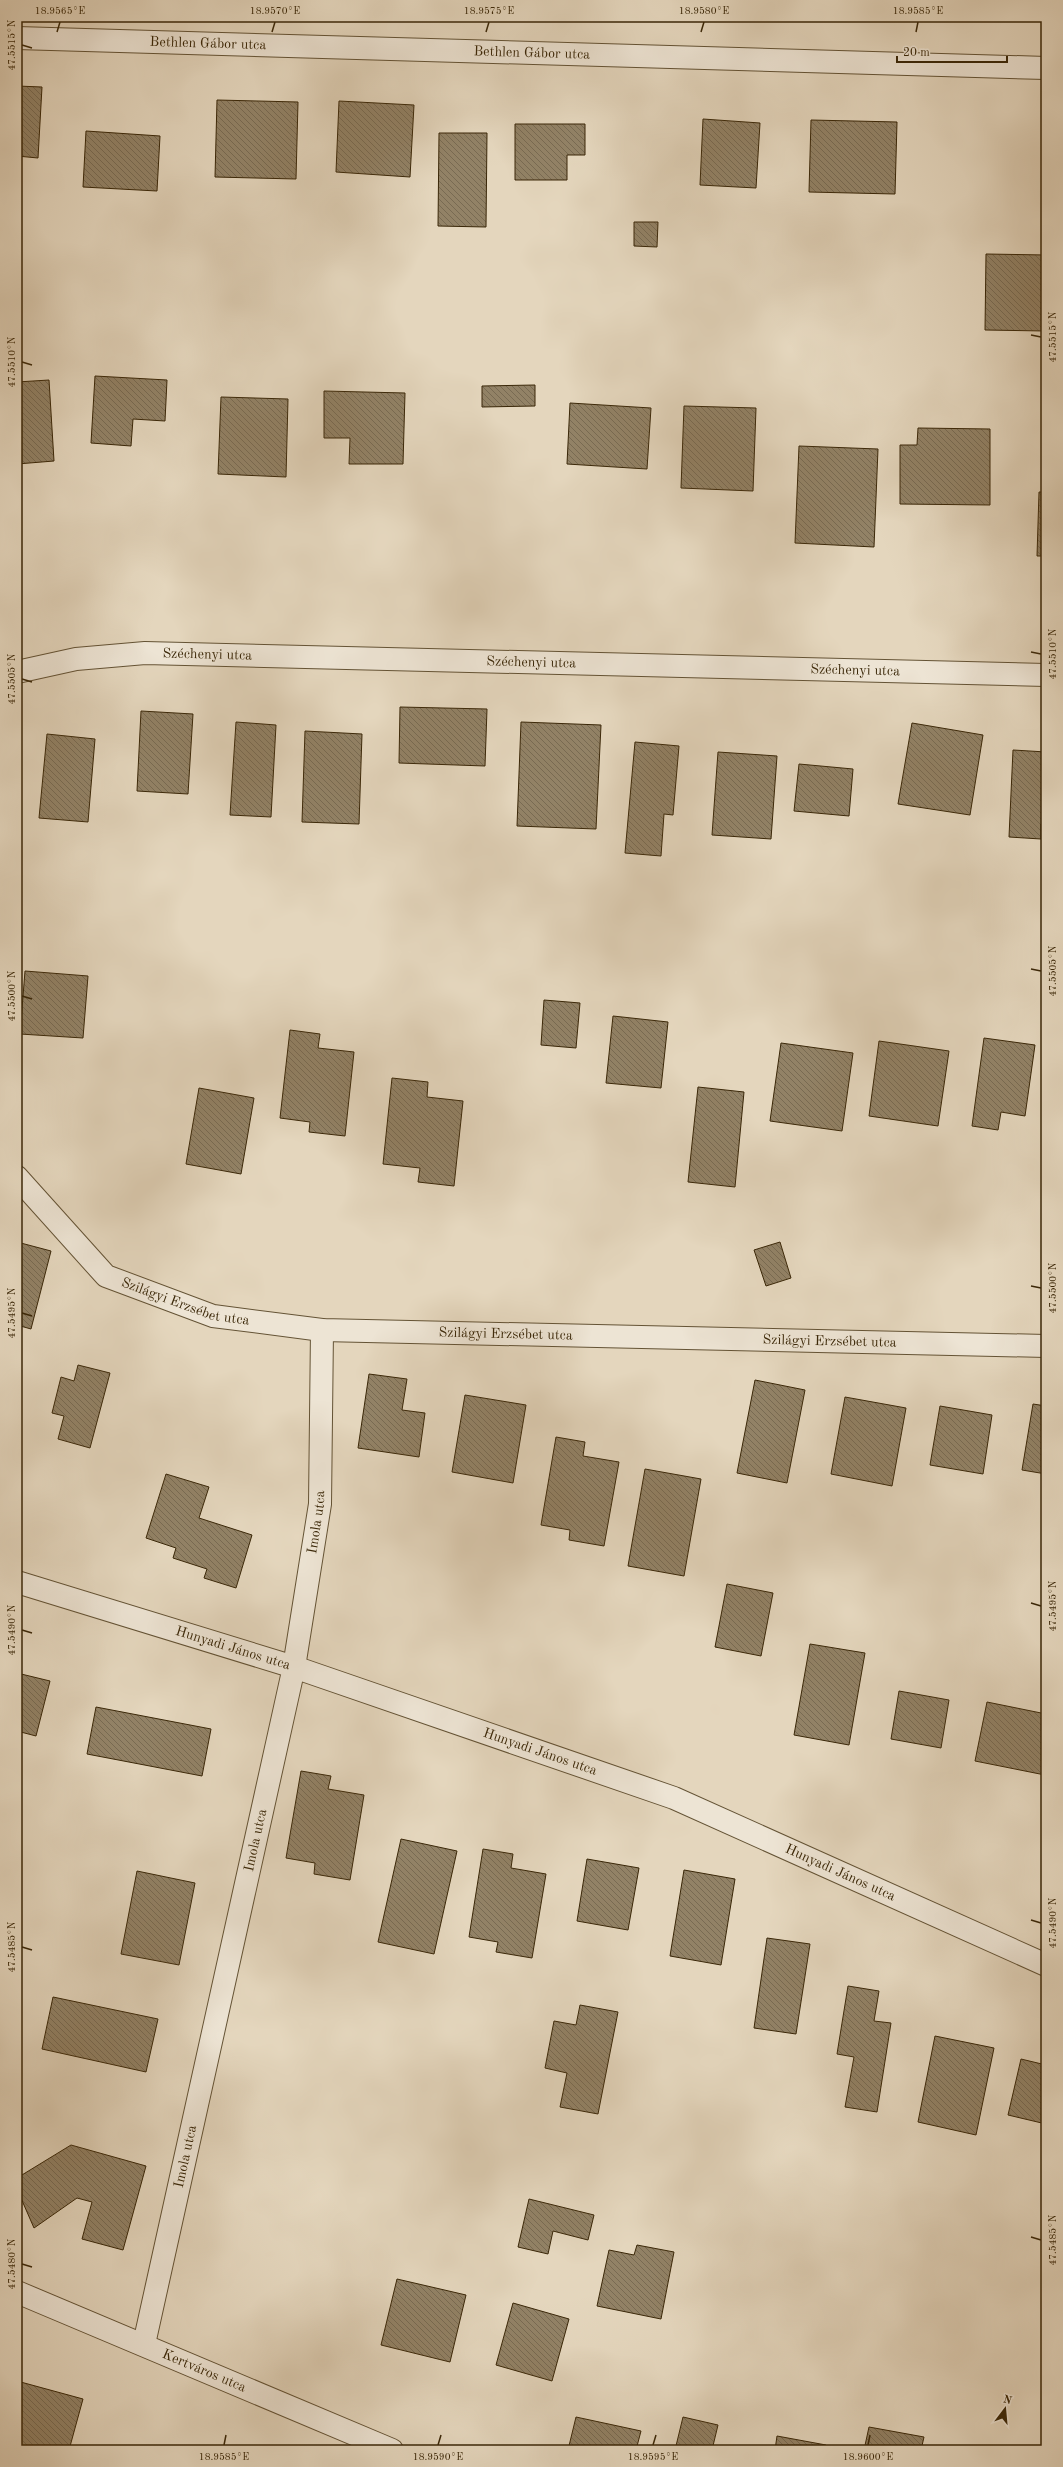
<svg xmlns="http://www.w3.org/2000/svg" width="1063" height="2467" font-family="'Old Standard TT',serif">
<defs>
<pattern id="building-back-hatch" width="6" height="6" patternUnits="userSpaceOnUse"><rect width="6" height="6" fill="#928266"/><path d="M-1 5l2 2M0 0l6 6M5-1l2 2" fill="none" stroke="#786a52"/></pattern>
</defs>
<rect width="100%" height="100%" fill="#e4d6bd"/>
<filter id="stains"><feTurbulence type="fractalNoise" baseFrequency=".005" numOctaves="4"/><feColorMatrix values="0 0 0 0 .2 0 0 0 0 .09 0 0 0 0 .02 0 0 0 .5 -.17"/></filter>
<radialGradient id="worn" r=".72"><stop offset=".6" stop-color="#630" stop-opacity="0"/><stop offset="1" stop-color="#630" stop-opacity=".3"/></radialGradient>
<path fill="url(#building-back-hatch)" stroke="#3a2708" d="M17 86 42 87 38 158 17 156Z
M217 100 298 102 296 179 215 177Z
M339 101 414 105 410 177 336 172Z
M703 119 760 123 756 188 700 185Z
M811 120 897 122 895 194 809 192Z
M515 124H585V155H567V180H515Z
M86 131 160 136 157 191 83 187Z
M439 133H487L486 227 438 226Z
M634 222H658L657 247 634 246Z
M986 254 1046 255 1045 331 985 330Z
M95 376 167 380 165 421 133 419 131 446 91 443Z
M49 380 54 461 17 464V382Z
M535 385V406L482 407V386Z
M324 391 405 393 403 464H349L350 438H324Z
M221 397 288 399 286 477 218 474Z
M570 403 651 408 647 469 567 464Z
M684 406 756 408 753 491 681 488Z
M918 428 990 429V505L900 504V445H917Z
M799 446 878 449 874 547 795 543Z
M1039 492H1046V556H1037Z
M400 707 487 709 485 766 399 763Z
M141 711 193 714 188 794 137 791Z
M236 722 276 725 271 817 230 815Z
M521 722 601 725 596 829 517 826Z
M912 723 983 735 970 815 898 804Z
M305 731 362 734 359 824 302 822Z
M47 734 95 739 88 822 39 818Z
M635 742 679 746 673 815 664 814 661 856 625 853Z
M1013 750 1046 752V824H1041V839L1009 837Z
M718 752 777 756 771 839 712 835Z
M799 764 853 769 849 816 794 811Z
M25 971 88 976 83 1038 20 1034Z
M544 1000 580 1003 576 1048 541 1045Z
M613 1016 668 1022 661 1088 606 1083Z
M290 1030 320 1034 318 1048 354 1052 345 1136 309 1132 310 1122 280 1118Z
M984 1038 1035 1045 1025 1116 1001 1112 998 1130 972 1126Z
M879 1041 949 1051 938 1126 869 1116Z
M781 1043 853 1053 842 1131 770 1121Z
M392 1078 428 1082 427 1097 463 1101 454 1186 418 1182 420 1168 383 1164Z
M698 1087 744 1092 735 1187 688 1182Z
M199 1088 254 1098 241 1174 186 1164Z
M17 1242 51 1251 31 1329 17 1325Z
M780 1242 791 1278 766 1286 754 1250Z
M78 1365 110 1373 90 1448 58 1439 64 1416 52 1413 61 1377 74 1381Z
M369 1374 407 1379 402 1410 425 1413 419 1457 358 1448Z
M755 1380 805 1390 787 1483 737 1473Z
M465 1395 526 1405 513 1483 452 1472Z
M845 1397 906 1408 892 1486 831 1474Z
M1033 1404 1046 1406V1474L1022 1470Z
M940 1406 992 1415 983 1474 930 1465Z
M556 1437 585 1442 583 1456 619 1462 604 1546 569 1540 570 1530 541 1525Z
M645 1469 701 1479 684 1576 628 1566Z
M166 1474 209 1487 199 1518 252 1535 236 1588 204 1578 207 1569 173 1558 176 1548 146 1538Z
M727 1584 773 1593 761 1656 715 1647Z
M810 1644 865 1653 849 1745 794 1735Z
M17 1673 50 1681 36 1736 17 1731Z
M899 1691 949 1700 941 1748 891 1739Z
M987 1702 1046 1714 1045 1775 975 1761Z
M96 1707 211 1729 202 1776 87 1754Z
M301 1771 331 1776 328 1789 364 1795 350 1880 314 1874 315 1863 286 1858Z
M401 1839 457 1851 434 1954 378 1942Z
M483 1849 513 1854 511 1868 546 1874 532 1958 496 1952 498 1942 469 1937Z
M587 1859 639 1868 628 1930 577 1921Z
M684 1870 735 1879 721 1965 670 1956Z
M137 1871 195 1883 179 1965 121 1954Z
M767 1938 810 1944 796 2034 754 2028Z
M848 1986 879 1991 874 2021 891 2023 877 2112 845 2107 854 2057 837 2054Z
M53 1997 158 2019 146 2072 42 2049Z
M580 2005 618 2012 598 2114 560 2107 567 2073 545 2068 554 2021 576 2025Z
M935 2036 994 2048 976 2135 918 2122Z
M1021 2059 1046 2065V2124L1008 2115Z
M71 2145 146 2166 123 2250 82 2239 92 2202 77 2198 34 2228 17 2189V2178Z
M529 2199 594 2215 588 2240 553 2231 548 2254 518 2247Z
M637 2245 674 2252 661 2319 597 2306 609 2250 634 2255Z
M397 2279 466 2295 450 2362 381 2345Z
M513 2303 569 2319 552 2381 496 2365Z
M17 2381 83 2399 69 2450 17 2449Z
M576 2417 641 2431 636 2450H568Z
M683 2417 718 2425 712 2450H675Z
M869 2427 924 2437 921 2450H864Z
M777 2436 826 2445 825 2450H775Z"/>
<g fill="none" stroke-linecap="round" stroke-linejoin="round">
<defs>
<g id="minor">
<path id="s1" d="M17 38 1046 68"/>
<path id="s2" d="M17 672 76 659 145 653 1046 675"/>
<path id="s3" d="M17 1177 106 1276 213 1316 322 1330 1046 1346"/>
<path id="s4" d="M17 1582 294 1667 674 1798 1046 1965"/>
<path id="s5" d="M17 2292 392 2450"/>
<path id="s6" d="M144 2344 294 1667 320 1504 322 1330"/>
</g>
</defs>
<use href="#minor" stroke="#645335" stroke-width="24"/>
<use href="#minor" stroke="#ede4d4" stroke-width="22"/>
</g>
<path fill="none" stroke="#3a2708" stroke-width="1.5" d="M57 32 60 22M272 32 275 22M486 32 489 22M701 32 704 22M916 32 918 22M22 45 32 48M1031 335 1041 337M22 362 32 365M1031 652 1041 654M22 679 32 682M1031 969 1041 971M22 996 32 999M1031 1286 1041 1288M22 1313 32 1316M1031 1603 1041 1606M22 1630 32 1633M1031 1920 1041 1923M22 1947 32 1950M1031 2237 1041 2240M22 2264 32 2267M224 2445 226 2435M438 2445 441 2435M653 2445 656 2435M868 2445 870 2435"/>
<g text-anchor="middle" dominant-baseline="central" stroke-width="3.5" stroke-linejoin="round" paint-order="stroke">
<g font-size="14" fill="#3a2708" stroke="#ede4d4">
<text stroke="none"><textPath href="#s1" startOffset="191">Bethlen Gábor utca</textPath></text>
<text stroke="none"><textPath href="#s1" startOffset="515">Bethlen Gábor utca</textPath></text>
<text stroke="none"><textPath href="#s2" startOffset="192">Széchenyi utca</textPath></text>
<text stroke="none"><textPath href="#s2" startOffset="516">Széchenyi utca</textPath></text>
<text stroke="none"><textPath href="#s2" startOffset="840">Széchenyi utca</textPath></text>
<text stroke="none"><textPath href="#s3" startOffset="217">Szilágyi Erzsébet utca</textPath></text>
<text stroke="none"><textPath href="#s3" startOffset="541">Szilágyi Erzsébet utca</textPath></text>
<text stroke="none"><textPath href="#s3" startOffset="865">Szilágyi Erzsébet utca</textPath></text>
<text stroke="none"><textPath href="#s6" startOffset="840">Imola utca</textPath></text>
<text stroke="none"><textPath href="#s4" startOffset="226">Hunyadi János utca</textPath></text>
<text stroke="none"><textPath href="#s4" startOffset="550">Hunyadi János utca</textPath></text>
<text stroke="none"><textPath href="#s6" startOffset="516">Imola utca</textPath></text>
<text stroke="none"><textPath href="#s4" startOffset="874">Hunyadi János utca</textPath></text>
<text stroke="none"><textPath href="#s6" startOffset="192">Imola utca</textPath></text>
<text stroke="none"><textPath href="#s5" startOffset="203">Kertváros utca</textPath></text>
</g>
</g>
<rect width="1063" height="2467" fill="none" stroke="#e4d6bd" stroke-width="44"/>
<g transform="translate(1005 2409) rotate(16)" stroke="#ede4d4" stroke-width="3" paint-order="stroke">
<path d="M0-3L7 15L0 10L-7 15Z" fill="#3a2708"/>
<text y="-6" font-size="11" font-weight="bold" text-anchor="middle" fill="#3a2708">N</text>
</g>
<path d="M897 56v6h110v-6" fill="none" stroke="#3a2708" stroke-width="2"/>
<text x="903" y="56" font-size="12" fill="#3a2708" stroke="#ede4d4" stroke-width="3" paint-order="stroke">20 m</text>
<rect x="22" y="22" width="1019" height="2423" fill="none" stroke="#3a2708" stroke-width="1.5"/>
<g font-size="10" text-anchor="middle" fill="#3a2708">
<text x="60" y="14">18.9565°E</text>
<text x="275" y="14">18.9570°E</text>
<text x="489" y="14">18.9575°E</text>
<text x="704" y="14">18.9580°E</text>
<text x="918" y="14">18.9585°E</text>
<text transform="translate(11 45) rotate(-90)" y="4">47.5515°N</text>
<text transform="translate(1052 337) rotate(-90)" y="4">47.5515°N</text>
<text transform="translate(11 362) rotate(-90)" y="4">47.5510°N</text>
<text transform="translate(1052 654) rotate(-90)" y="4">47.5510°N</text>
<text transform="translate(11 679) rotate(-90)" y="4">47.5505°N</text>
<text transform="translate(1052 971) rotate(-90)" y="4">47.5505°N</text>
<text transform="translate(11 996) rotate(-90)" y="4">47.5500°N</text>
<text transform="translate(1052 1288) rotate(-90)" y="4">47.5500°N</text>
<text transform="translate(11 1313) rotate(-90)" y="4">47.5495°N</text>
<text transform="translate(1052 1606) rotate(-90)" y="4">47.5495°N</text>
<text transform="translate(11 1630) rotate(-90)" y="4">47.5490°N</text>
<text transform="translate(1052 1923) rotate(-90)" y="4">47.5490°N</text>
<text transform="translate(11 1947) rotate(-90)" y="4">47.5485°N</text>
<text transform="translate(1052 2240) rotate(-90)" y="4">47.5485°N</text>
<text transform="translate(11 2264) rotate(-90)" y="4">47.5480°N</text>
<text x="224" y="2460">18.9585°E</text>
<text x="438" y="2460">18.9590°E</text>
<text x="653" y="2460">18.9595°E</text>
<text x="868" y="2460">18.9600°E</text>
</g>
<rect width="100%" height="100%" filter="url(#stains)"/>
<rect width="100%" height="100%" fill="url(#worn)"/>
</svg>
